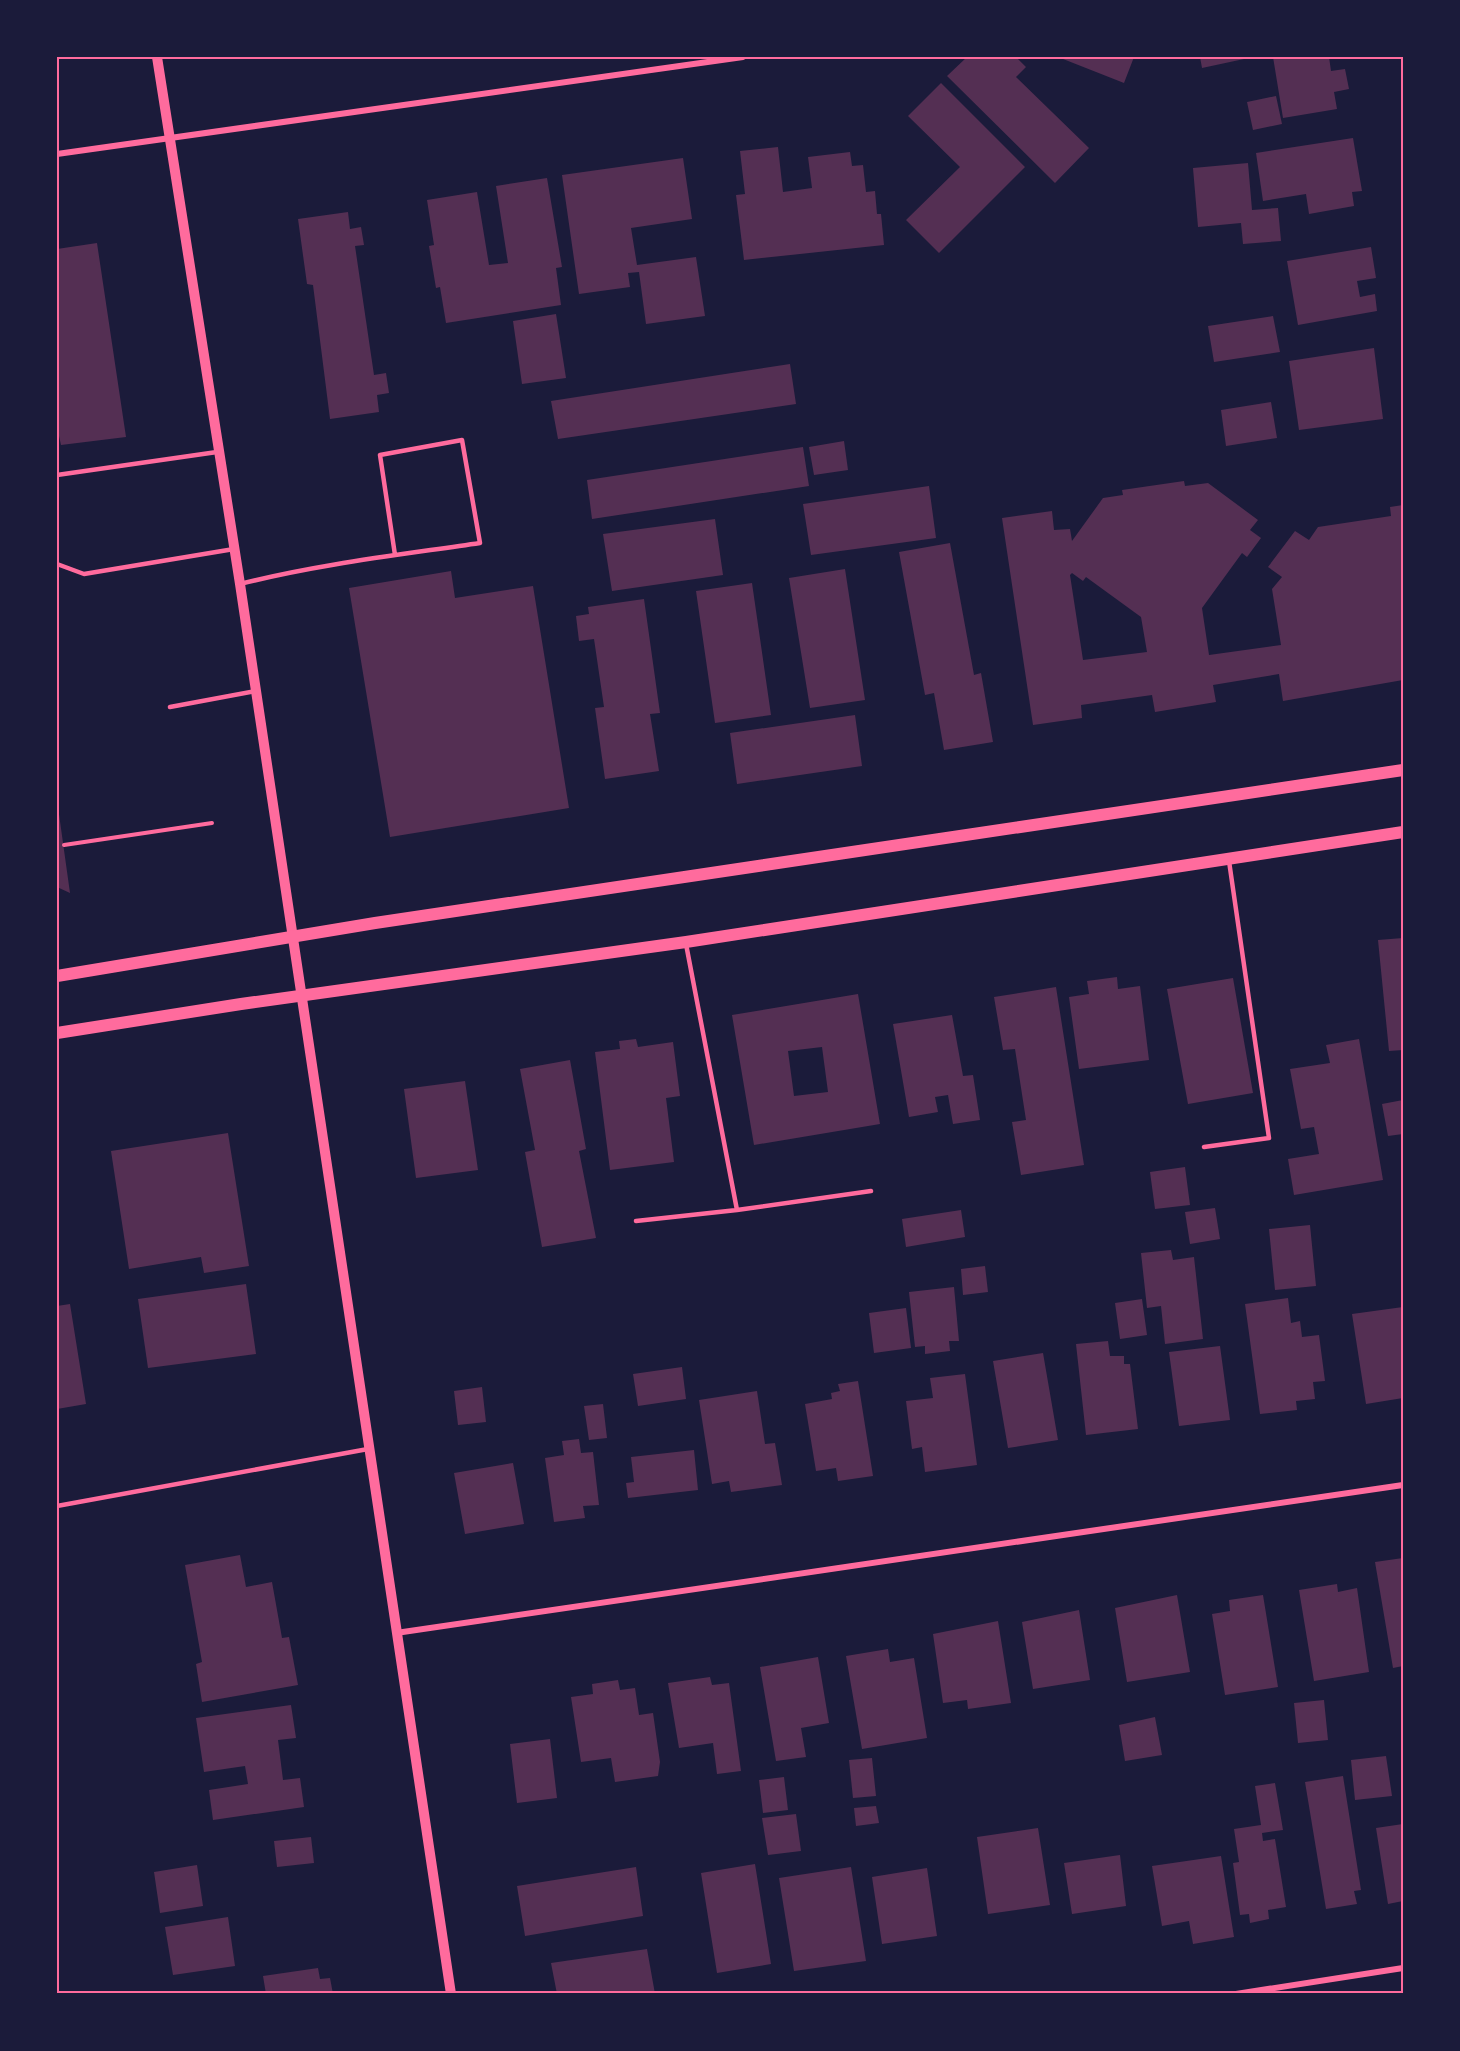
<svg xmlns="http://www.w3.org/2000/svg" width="1460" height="2051" font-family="'Exo 2',sans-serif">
<rect width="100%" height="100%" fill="#1b1b3a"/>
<path fill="#542f53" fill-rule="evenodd" d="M967 57H1016L1026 67 1016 77 1089 148 1055 183 947 76Z
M1058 57H1134L1124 83Z
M1200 57H1244V59L1202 68Z
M1273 57H1329L1331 71 1345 69 1349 89 1334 92 1337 109 1283 118Z
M941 83 1025 167 939 253 906 220 960 167 908 116Z
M1276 96 1282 124 1253 130 1247 102Z
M1353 138 1362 191 1352 192 1354 206 1309 214 1306 194 1263 201 1256 153Z
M778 147 783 192 812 188 808 157 850 152 852 166 863 165 866 192 875 191 877 214H881L884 245 744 260 736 195 745 194 740 151Z
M683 158 692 219 631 228 637 265 696 257 705 316 646 324 639 272 628 273 630 287 579 294 562 175Z
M1248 163 1252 210 1278 208 1281 241 1243 244 1241 223 1198 227 1193 168Z
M547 178 562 267 556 268 561 305 446 323 440 287 436 288 429 246 434 245 427 200 477 192 489 265 508 263 496 186Z
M348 212 350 229 361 227 364 245 355 246 374 375 386 373 389 393 377 395 379 412 330 419 313 285 307 284 298 219Z
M97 243 126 437 61 445 57 427V249Z
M1371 247 1376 278 1357 281 1360 297 1375 294 1377 311 1298 325 1287 261Z
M556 314 566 378 522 384 513 321Z
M1273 316 1280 352 1214 362 1208 326Z
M1374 348 1383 419 1299 430 1289 361Z
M790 364 796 404 558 439 551 401Z
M1271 402 1277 438 1226 446 1221 410Z
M844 441 848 470 814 475 809 447Z
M803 447 809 486 592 519 587 480Z
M1184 481 1185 486 1208 483 1258 520 1250 530 1261 538 1247 557 1242 553 1202 608 1209 655 1281 645 1272 589 1282 577 1268 567 1295 531 1309 540 1318 527 1391 516 1390 507 1403 505V680L1283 701 1279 674 1213 685 1216 702 1155 712 1152 695 1081 705 1082 718 1033 725 1002 518 1052 511 1054 530 1070 529 1072 541 1103 498 1123 495 1122 490ZM1072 573 1083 581 1086 577 1141 617 1147 652 1083 660 1070 575Z
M929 486 936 538 811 555 803 504Z
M715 519 723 575 612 591 603 534Z
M950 543 974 675 981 673 993 742 944 750 934 693 925 695 899 552Z
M845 569 865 700 810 708 789 578Z
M451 571 455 598 533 586 569 808 390 837 349 588Z
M752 583 771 715 715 723 696 591Z
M644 599 660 713 650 714 659 771 605 779 595 708 604 707 594 639 579 641 576 616 589 614 588 607Z
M855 715 862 766 737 784 730 733Z
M57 807H58L70 893 57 887Z
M1403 938V1050L1389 1051 1378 940Z
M1117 977 1118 989 1140 986 1149 1060 1079 1069 1069 997 1089 994 1087 981Z
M1233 978 1253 1093 1188 1104 1167 989Z
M1056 987 1084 1165 1021 1175 1012 1122 1026 1120 1015 1049 1003 1050 994 997Z
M858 994 880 1124 754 1145 732 1015ZM822 1047 828 1092 794 1096 788 1051Z
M952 1015 963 1076 973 1075 980 1120 953 1124 948 1095 935 1097 938 1112 909 1117 893 1024Z
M636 1039 638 1047 673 1042 680 1096 666 1098 674 1162 610 1170 595 1052 620 1049 619 1041Z
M1359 1039 1383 1180 1294 1195 1288 1159 1319 1154 1314 1127 1301 1129 1290 1069 1330 1063 1326 1045Z
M570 1060 586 1149 579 1151 596 1238 542 1247 525 1152 535 1150 520 1069Z
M465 1081 478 1170 416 1178 404 1089Z
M1403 1100V1134L1388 1136 1382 1104Z
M228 1133 249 1266 204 1273 201 1257 129 1269 111 1151Z
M1185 1167 1190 1205 1155 1209 1150 1172Z
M1215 1208 1220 1239 1190 1244 1185 1212Z
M961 1210 965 1237 906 1247 902 1219Z
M1310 1225 1316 1286 1275 1290 1269 1229Z
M1171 1250 1173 1260 1194 1257 1203 1339 1165 1344 1161 1306 1147 1308 1141 1253Z
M985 1266 988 1292 963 1295 961 1269Z
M246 1284 256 1354 148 1368 138 1299Z
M954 1287 959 1341H949L950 1351 925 1354V1346L915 1347 909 1292Z
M1288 1298 1291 1323 1300 1321 1302 1337 1319 1335 1325 1381 1313 1382 1315 1399 1296 1401 1297 1410 1260 1414 1245 1304Z
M1142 1299 1147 1335 1120 1339 1115 1303Z
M70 1304 86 1404 57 1409V1306Z
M1403 1307V1398L1366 1404 1352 1314Z
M906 1308 911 1348 874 1353 869 1313Z
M1108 1341 1110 1356H1124V1364H1130L1138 1429 1086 1435 1076 1344Z
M1220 1346 1230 1420 1179 1426 1169 1352Z
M1043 1353 1058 1440 1008 1448 993 1361Z
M682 1367 686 1399 638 1406 633 1374Z
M965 1374 977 1465 925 1472 922 1447 912 1449 906 1401 933 1398 930 1378Z
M858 1381 873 1476 838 1481 836 1468 816 1471 805 1404 832 1399 831 1393 840 1391 838 1384Z
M482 1387 486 1422 458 1425 454 1391Z
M757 1391 765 1444 775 1443 782 1485 731 1492 729 1481 712 1484 699 1400Z
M603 1404 607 1438 589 1440 584 1406Z
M579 1439 581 1453 593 1452 599 1505 583 1506 585 1518 554 1522 545 1458 564 1455 562 1441Z
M694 1450 698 1490 628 1498 626 1483 634 1482 631 1457Z
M513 1463 524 1524 465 1534 454 1473Z
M240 1555 246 1587 272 1582 282 1638 289 1637 298 1685 202 1702 196 1664 202 1662 185 1565Z
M1403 1558V1666L1393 1668 1375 1562Z
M1337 1584 1338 1592 1357 1588 1369 1672 1314 1681 1299 1590Z
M1177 1595 1190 1672 1127 1682 1115 1608Z
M1263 1595 1278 1687 1225 1695 1212 1614 1230 1611 1229 1600Z
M1079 1610 1090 1680 1033 1689 1022 1622Z
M998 1621 1011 1703 968 1709 967 1700 943 1703 933 1634Z
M888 1649 890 1662 914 1658 927 1738 862 1749 846 1656Z
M818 1657 829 1723 801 1728 806 1757 776 1761 760 1667Z
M710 1677 712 1685 729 1683 741 1771 717 1774 713 1743 679 1748 668 1683Z
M618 1680 620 1690 635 1688 639 1715 653 1713 660 1762 658 1776 615 1782 611 1758 581 1762 571 1697 593 1694 592 1684Z
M1324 1700 1328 1740 1298 1743 1294 1703Z
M291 1705 296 1738 278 1740 283 1780 300 1778 304 1807 213 1820 209 1790 248 1784 245 1766 204 1772 196 1718Z
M1155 1717 1162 1755 1125 1761 1119 1725Z
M550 1739 557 1798 517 1803 510 1744Z
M1386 1756 1392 1796 1355 1800 1351 1760Z
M872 1758 876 1796 853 1798 849 1760Z
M1343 1776 1361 1890 1354 1891 1357 1904 1326 1909 1305 1782Z
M784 1777 788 1810 763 1813 759 1780Z
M1275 1783 1283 1830 1262 1833 1263 1841 1275 1839 1286 1907 1268 1910 1269 1919 1250 1923 1249 1914 1240 1915 1233 1863 1239 1862 1234 1829 1261 1825 1255 1786Z
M876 1806 879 1823 856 1826 854 1808Z
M796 1814 801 1851 768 1855 762 1818Z
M1403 1824V1901L1388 1904 1376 1828Z
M1038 1828 1050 1905 988 1914 977 1837Z
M311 1837 314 1863 277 1867 274 1841Z
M1120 1855 1126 1906 1072 1914 1064 1863Z
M1221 1856 1234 1937 1193 1944 1189 1921 1162 1926 1152 1866Z
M755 1864 771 1964 717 1973 701 1873Z
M197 1865 203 1906 160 1913 154 1872Z
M636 1867 643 1916 525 1936 517 1886Z
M851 1867 866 1961 794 1971 779 1878Z
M927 1868 937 1936 882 1944 872 1877Z
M228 1917 235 1966 173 1975 165 1927Z
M647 1949 655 1994H557L551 1963Z
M318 1968 320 1979 330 1978 333 1994H266L263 1976Z"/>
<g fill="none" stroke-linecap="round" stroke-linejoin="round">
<path stroke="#ff6b9d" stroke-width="4" d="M64 845 212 823"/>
<path stroke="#ff6b9d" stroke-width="4.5" d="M57 475 217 452
M57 564 84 574 234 549
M240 584C319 564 399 555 480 543L462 440 380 455 395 555
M170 707 256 691
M686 944 737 1210 871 1191
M1204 1147 1269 1138 1229 861
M636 1221 737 1210
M57 1506 368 1449"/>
<path stroke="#ff6b9d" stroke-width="6" d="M57 154 743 57
M396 1633 1403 1485
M1236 1994 1403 1968"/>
<path stroke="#ff6b9d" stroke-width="10" d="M157 57 240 584 451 1994"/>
<path stroke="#ff6b9d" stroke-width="12" d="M57 976 375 923 1403 770
M57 1033 241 1004 686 942 1403 832"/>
</g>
<rect width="1460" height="2051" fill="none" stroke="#1b1b3a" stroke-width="117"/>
<rect x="58" y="58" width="1344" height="1934" fill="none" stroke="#ff6b9d" stroke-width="2"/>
</svg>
